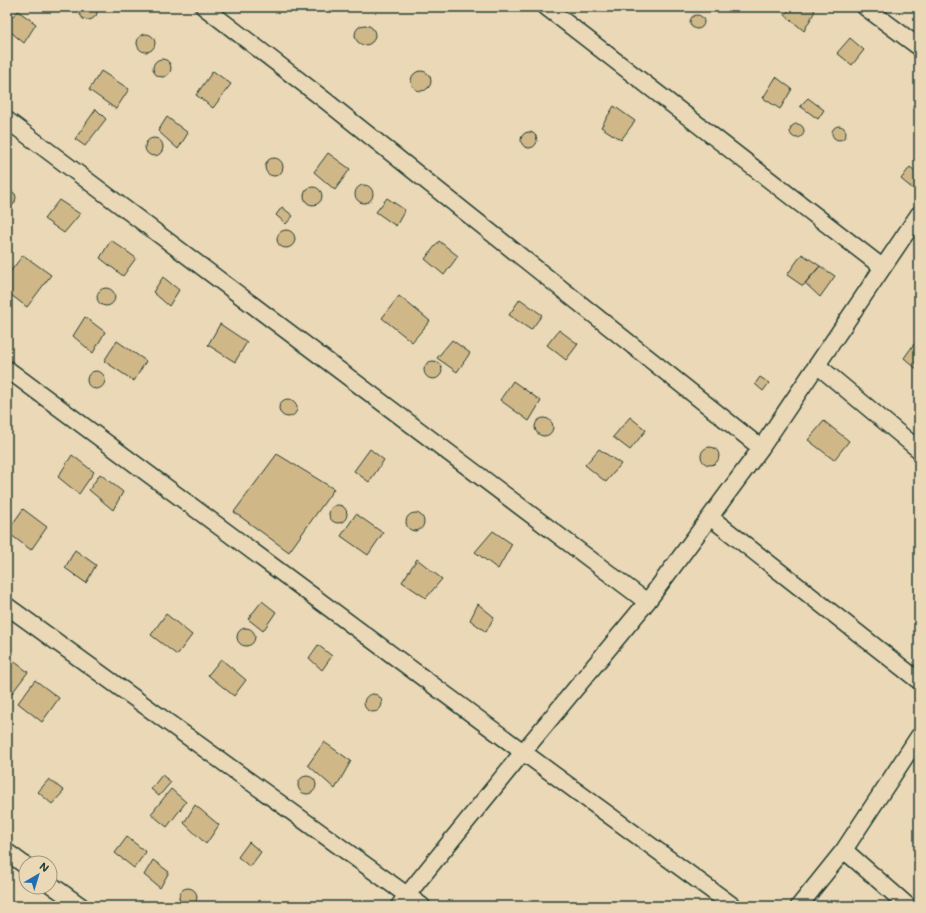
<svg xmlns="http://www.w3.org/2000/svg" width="926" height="913" font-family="Mali,sans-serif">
<rect width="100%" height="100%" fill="#ebd8b6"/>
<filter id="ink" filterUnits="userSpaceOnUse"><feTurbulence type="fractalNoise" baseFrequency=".025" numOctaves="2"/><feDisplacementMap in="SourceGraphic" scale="8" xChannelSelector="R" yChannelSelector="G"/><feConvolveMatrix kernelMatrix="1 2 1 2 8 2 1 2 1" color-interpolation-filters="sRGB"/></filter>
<g filter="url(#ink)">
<path fill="#d0b788" stroke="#1f3d34" d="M80 7H97V13L96 16 92 19 89 20 83 19 79 13Z
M413 7H424L422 9 418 10H415Z
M791 7H811L815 11 804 31 785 15Z
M18 11 36 24 24 43 7 29V22Z
M690 22a7 7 0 1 1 14 0a7 7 0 1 1-14 0Z
M355 35a10 10 0 1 1 20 0a10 10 0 1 1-20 0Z
M137 43a9 9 0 1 1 18 0a9 9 0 1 1-18 0Z
M850 38 864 50 852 65 837 53Z
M153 68a9 9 0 1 1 18 0a9 9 0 1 1-18 0Z
M101 71 129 89 116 109 89 90Z
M213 71 231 84 213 108 196 95Z
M411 81a10 10 0 1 1 20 0a10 10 0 1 1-20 0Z
M776 77 792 89 780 109 763 98Z
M808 98 824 110 818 119 800 106Z
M614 106 635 121 621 140 601 127Z
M96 109 106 119 85 146 75 139Z
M167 117 188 133 178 149 158 131Z
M790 131a7 7 0 1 1 14 0a7 7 0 1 1-14 0Z
M832 133a7 7 0 1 1 14 0a7 7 0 1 1-14 0Z
M521 140a8 8 0 1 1 16 0a8 8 0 1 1-16 0Z
M145 147a9 9 0 1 1 18 0a9 9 0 1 1-18 0Z
M328 153 350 169 335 190 314 172Z
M265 167a9 9 0 1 1 18 0a9 9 0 1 1-18 0Z
M910 167 919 174V182L913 189 901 179Z
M355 194a9 9 0 1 1 18 0a9 9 0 1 1-18 0Z
M304 196a9 9 0 1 1 18 0a9 9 0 1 1-18 0Z
M7 189 11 190 15 194 16 197 15 202 13 205 7 207Z
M387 198 405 210 396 226 376 212Z
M59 200 80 214 64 233 44 219Z
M282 207 293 216 286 224 276 215Z
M277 239a9 9 0 1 1 18 0a9 9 0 1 1-18 0Z
M111 240 136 258 123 276 100 258Z
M439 241 458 256 444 275 425 259Z
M802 254 820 266 803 286 787 275Z
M23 255 51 275 27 307 7 292V276Z
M820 266 835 276 820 297 805 283Z
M163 277 179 290 169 306 153 292Z
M97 297a9 9 0 1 1 18 0a9 9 0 1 1-18 0Z
M399 296 430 321 412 342 382 318Z
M520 299 542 315 531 330 509 315Z
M85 317 105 332 93 353 73 336Z
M220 324 247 342 235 362 208 345Z
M559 330 578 344 566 360 547 345Z
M452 340 470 353 457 372 437 358Z
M117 341 146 361 134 381 104 361Z
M914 344 919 347V371L904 358Z
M424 370a9 9 0 1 1 18 0a9 9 0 1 1-18 0Z
M87 380a9 9 0 1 1 18 0a9 9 0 1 1-18 0Z
M760 377 769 383 763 391 755 384Z
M513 381 541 401 529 421 500 400Z
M279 408a9 9 0 1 1 18 0a9 9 0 1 1-18 0Z
M630 417 646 430 630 450 613 437Z
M535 427a9 9 0 1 1 18 0a9 9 0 1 1-18 0Z
M824 421 849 441 834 460 808 440Z
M701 456a9 9 0 1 1 18 0a9 9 0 1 1-18 0Z
M370 449 384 460 369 482 354 471Z
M599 449 621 464 606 482 585 465Z
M277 454 334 489 289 552 234 512Z
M72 455 94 472 79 494 58 477Z
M100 474 123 492 113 510 89 490Z
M329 514a9 9 0 1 1 18 0a9 9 0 1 1-18 0Z
M23 509 47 527 31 550 7 532Z
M406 522a9 9 0 1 1 18 0a9 9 0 1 1-18 0Z
M356 514 383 533 368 555 341 536Z
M493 531 512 544 498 569 475 552Z
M75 550 96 565 86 583 65 568Z
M417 559 442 579 426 598 402 582Z
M262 601 276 612 263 631 248 619Z
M478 604 494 617 486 632 470 620Z
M166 614 192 635 177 655 151 635Z
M237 637a9 9 0 1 1 18 0a9 9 0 1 1-18 0Z
M318 645 332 656 322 670 309 658Z
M7 656 28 672 9 697 7 696Z
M221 659 246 680 234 696 208 675Z
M35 680 59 698 42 722 18 703Z
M364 703a9 9 0 1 1 18 0a9 9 0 1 1-18 0Z
M324 742 351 761 335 789 308 765Z
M162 775 171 782 159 796 151 789Z
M298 785a9 9 0 1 1 18 0a9 9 0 1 1-18 0Z
M49 779 64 791 52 804 38 792Z
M171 789 186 802 167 827 151 814Z
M195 805 219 825 206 844 184 823Z
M127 837 146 852 134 868 115 853Z
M249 842 261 852 250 867 238 857Z
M153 860 169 872 160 888 144 875Z
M179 897a9 9 0 1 1 18 0a9 9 0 1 1-18 0Z"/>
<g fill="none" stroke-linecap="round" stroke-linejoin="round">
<defs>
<path id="minor" d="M204 7 326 101 761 448
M546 7 882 267
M865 7 919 47
M7 120 647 602
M817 365 919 450
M7 369 523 752 733 906
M710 517 919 681
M7 606 422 906
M844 850 908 906
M7 852 26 866
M50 884 81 906
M399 906 407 895 523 752 647 602 761 448 919 214
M799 906 844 850 919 736"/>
</defs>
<use href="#minor" stroke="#1f3d34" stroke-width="19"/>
<use href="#minor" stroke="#ebd8b6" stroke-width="16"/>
</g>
</g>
<rect width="926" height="913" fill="none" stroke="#ebd8b6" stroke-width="24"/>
<rect x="12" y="12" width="902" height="889" fill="none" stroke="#1f3d34" stroke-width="1.5" filter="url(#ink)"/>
<g transform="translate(38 875) rotate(38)"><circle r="19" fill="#ebd8b6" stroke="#999a82"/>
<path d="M0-3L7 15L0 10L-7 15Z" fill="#1f6fb2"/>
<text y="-6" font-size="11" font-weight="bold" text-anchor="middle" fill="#1f3d34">N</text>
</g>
</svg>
